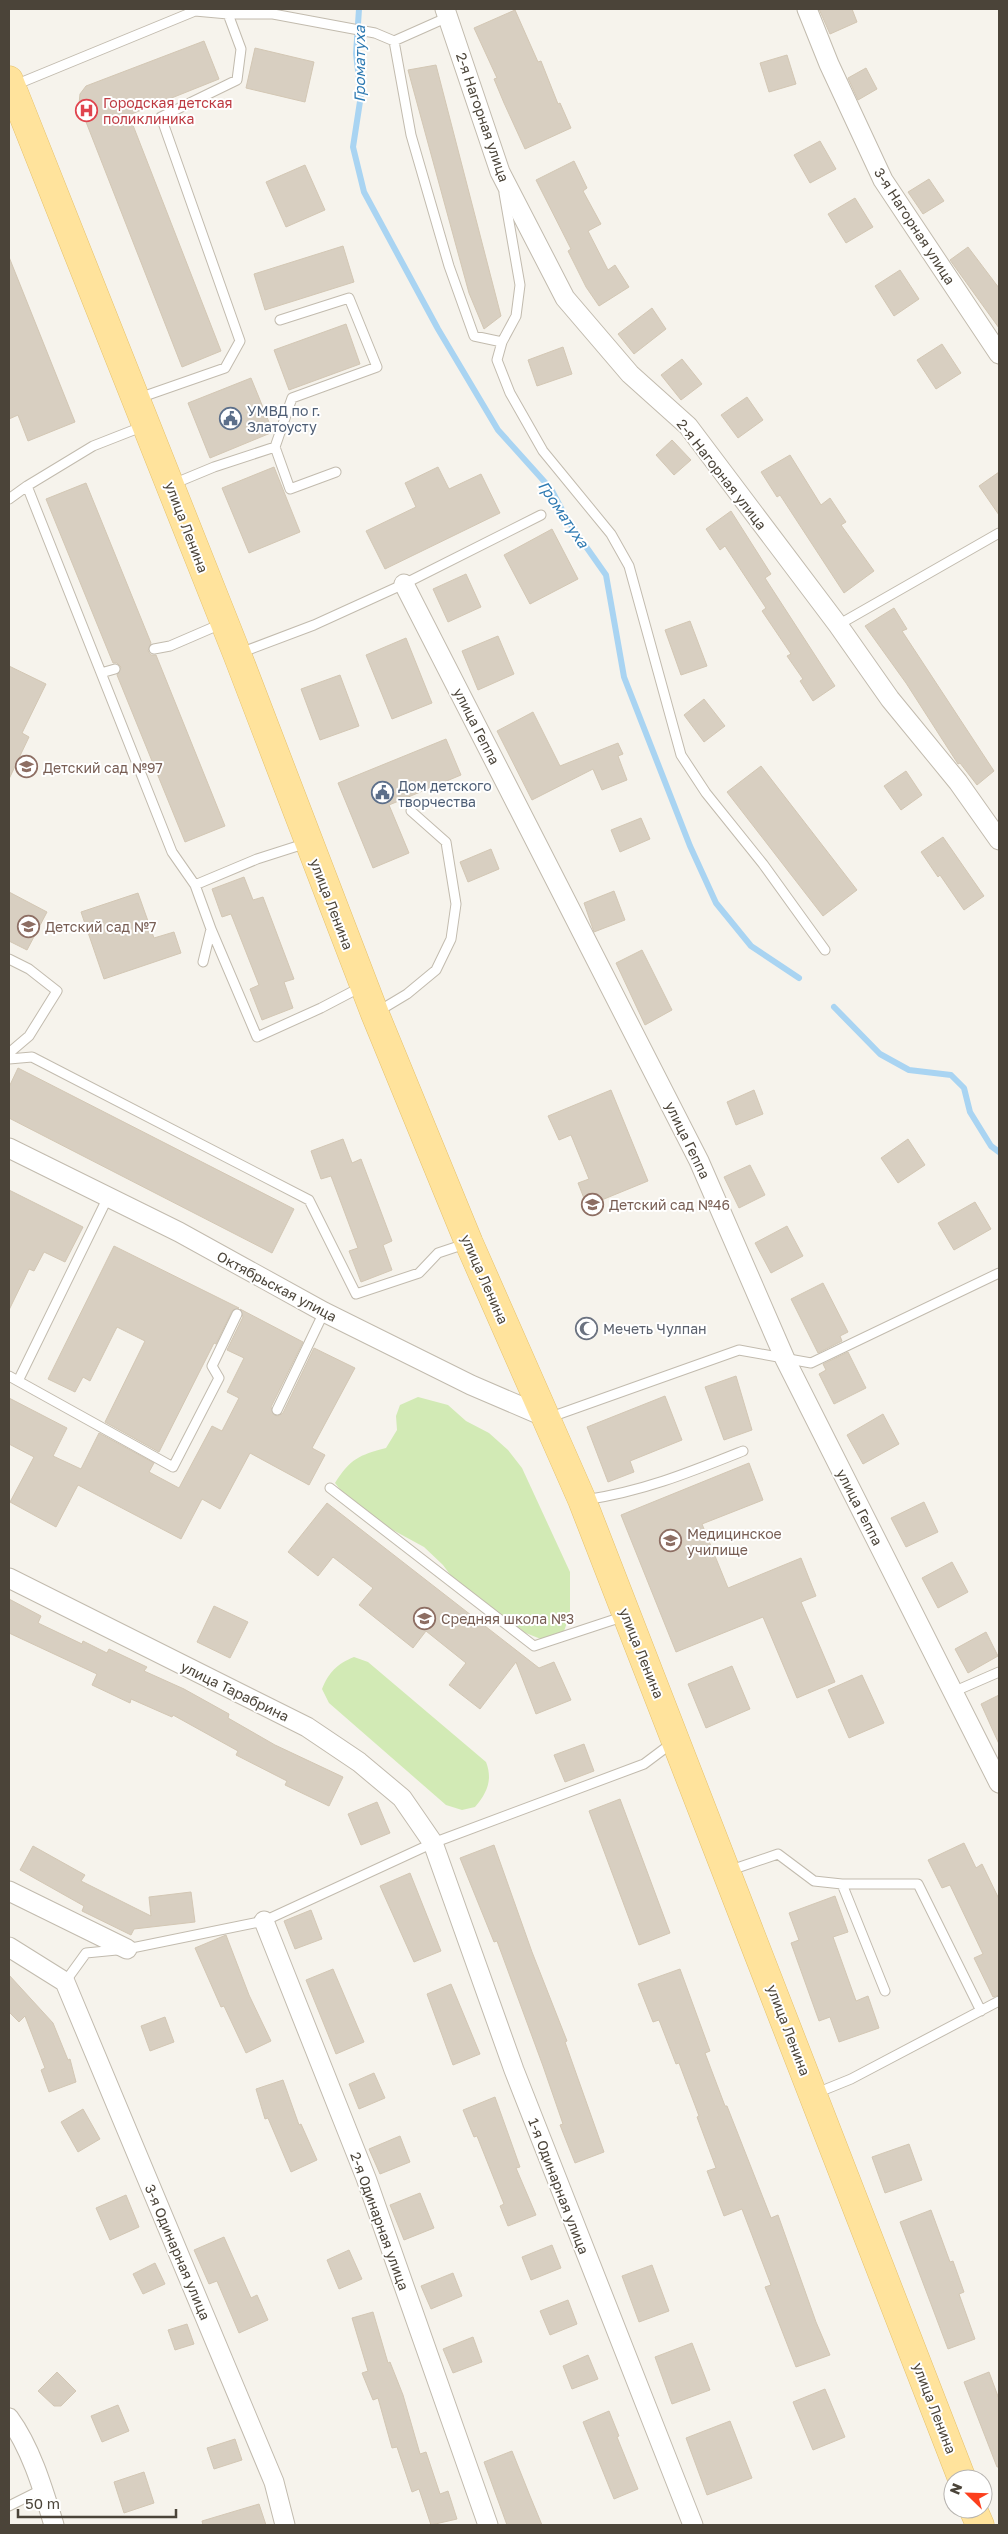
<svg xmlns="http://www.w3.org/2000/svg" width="1008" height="2534" font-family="'Golos Text',sans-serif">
<rect width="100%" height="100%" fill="#f6f3ec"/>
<path fill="#d2eab5" d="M418 1397 448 1405 466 1421 489 1433 508 1450 522 1468 570 1572V1614L563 1634 551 1643 513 1628 454 1580 443 1565 424 1547 380 1523 350 1502 335 1483C350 1459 359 1455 386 1448L397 1430 396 1416 400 1405Z
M354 1657 368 1662 486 1762C493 1780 487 1793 475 1807L462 1810 446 1805 329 1703 322 1689C329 1672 337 1664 354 1657Z"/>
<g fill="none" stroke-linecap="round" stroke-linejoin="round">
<path stroke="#a9d4f2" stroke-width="6" d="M359 9 356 54 361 95 353 147 364 192 438 329 498 430 551 489 568 521 606 575 624 677 690 846 716 903 751 946 799 978
M834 1007 880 1054 909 1070 951 1075 964 1088 970 1112 991 1146 999 1152"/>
</g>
<path fill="#d8cfc1" stroke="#d3c7b4" d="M819 9H852L857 22 830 34Z
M515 10 538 62 541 61 558 104 560 103 571 128 525 149 504 103 494 79 497 78 474 28Z
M204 41 219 79 129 115 221 351 182 367 79 104 80 94 86 86Z
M255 48 314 62 305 102 246 88Z
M787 55 796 84 769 92 760 63Z
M436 65 501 316 484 329 469 293 408 70Z
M866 68 877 89 858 100 848 78Z
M820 141 836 169 810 183 794 155Z
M574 161 587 188 583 191 601 224 588 231 608 270 615 265 629 287 599 306 586 287 568 251 571 249 536 180Z
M305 165 325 210 286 227 266 182Z
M929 179 944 201 923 214 908 192Z
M855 198 873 227 846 243 828 214Z
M343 246 354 282 265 310 254 274Z
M968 247 999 288V328L950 260Z
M9 257 75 422 28 441 18 415 9 419Z
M900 270 919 299 894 316 875 286Z
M652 308 666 329 634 354 618 334Z
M346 324 360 364 289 390 274 350Z
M942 344 961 373 936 389 917 360Z
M563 347 572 374 537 386 528 360Z
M682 359 702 384 681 400 661 375Z
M251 378 273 432 210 458 188 403Z
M747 397 763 420 738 438 721 415Z
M672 440 691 460 674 475 656 455Z
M790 455 821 505 830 498 846 522 841 525 874 571 844 593 780 495 777 497 761 472Z
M274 467 300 532 249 553 222 488Z
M438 467 449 489 481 474 500 513 385 569 366 531 416 507 405 483Z
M999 472V515L979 486Z
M86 483 151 643 148 651 151 655H156L225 826 185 842 117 675 121 667 117 663H113L46 499Z
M731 511 771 574 765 578 835 686 813 701 800 681 803 679 787 656 791 654 762 611 766 608 725 546 720 550 706 529Z
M552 529 578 579 530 604 504 555Z
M466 574 481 607 448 622 433 589Z
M894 608 907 629 902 631 994 771 977 785 960 763 958 764 906 683 865 626Z
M690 621 707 666 681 675 665 630Z
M498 636 514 674 478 690 462 651Z
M406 638 432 703 392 719 366 655Z
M9 666 46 684 22 733 29 737 9 779Z
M340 675 359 726 320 740 301 689Z
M704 699 725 726 704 742 684 715Z
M533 712 560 766 618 743 623 754 618 756 627 780 602 790 593 769 532 800 497 731Z
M446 739 461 775 389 805 409 853 373 868 338 783Z
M761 766 857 890 823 916 727 792Z
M906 771 922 795 901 810 884 786Z
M641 818 650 839 620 852 611 830Z
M943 837 984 896 964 910 940 875 938 877 921 852Z
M491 849 499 869 468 882 460 862Z
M244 877 253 900 263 897 294 979 284 982 293 1008 262 1020 250 989 259 985 231 914 222 917 212 889Z
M614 891 625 920 594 932 584 903Z
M9 892 47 912 27 950 9 941Z
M138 893 154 938 174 932 181 953 104 979 81 912Z
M642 950 672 1010 645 1025 616 963Z
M18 1068 294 1209 272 1253 9 1118V1087Z
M611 1090 648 1181 587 1206 578 1183 589 1179 571 1135 559 1140 548 1116Z
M754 1090 763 1114 736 1125 727 1102Z
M343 1139 352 1163 361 1159 392 1241 383 1245 392 1270 361 1282 349 1251 358 1248 331 1176 321 1179 311 1151Z
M908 1139 925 1165 898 1183 881 1158Z
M750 1165 765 1195 739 1208 724 1177Z
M9 1190 83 1227 65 1262 44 1252 34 1271 29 1269 9 1310Z
M975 1202 991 1229 954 1250 938 1223Z
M787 1226 803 1256 771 1273 755 1243Z
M114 1246 239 1308 232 1311 216 1344 214 1343 159 1452 105 1422 145 1341 117 1327 90 1381 83 1377 75 1392 48 1379Z
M823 1283 848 1332 840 1336 842 1341 818 1353 791 1299Z
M240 1309 303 1342 271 1407 274 1415 278 1416 283 1413 314 1348 355 1368 312 1448 325 1455 309 1485 250 1453 220 1509 202 1499 181 1539 78 1485 56 1527 10 1502 34 1457 9 1444V1398L67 1428 53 1456 81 1469 99 1433 154 1463 149 1472 179 1488 212 1426 222 1431 239 1398 227 1392 244 1358 227 1350 243 1317Z
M848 1352 866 1388 834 1404 819 1374 826 1370 823 1364Z
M736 1376 752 1430 724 1440 705 1387Z
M665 1396 682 1440 630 1461 634 1472 608 1482 587 1427Z
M883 1414 899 1444 863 1464 847 1435Z
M749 1463 763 1500 702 1524 728 1588 801 1558 816 1596 801 1602 835 1682 797 1698 763 1617 676 1652 621 1515Z
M924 1502 938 1532 906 1547 891 1518Z
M327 1503 539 1668 554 1662 571 1700 536 1714 516 1662 480 1709 449 1685 466 1663 426 1631 413 1648 359 1605 373 1588 333 1557 318 1576 288 1552Z
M952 1562 968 1592 938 1608 922 1578Z
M9 1599 41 1616 38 1623 82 1644 83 1641 107 1653 109 1649 147 1667 144 1671 184 1689 229 1714 228 1718 275 1745 343 1777 329 1806 285 1785 287 1781 236 1755 238 1751 173 1715 172 1717 131 1699 130 1703 92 1685 97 1674 9 1633Z
M214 1606 248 1622 230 1658 197 1642Z
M986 1632 998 1656 968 1673 955 1649Z
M732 1666 750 1709 706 1728 688 1684Z
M862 1675 884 1723 849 1738 828 1690Z
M999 1695V1744L981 1704Z
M584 1744 594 1771 565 1782 554 1755Z
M620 1799 670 1933 639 1945 589 1811Z
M377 1802 390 1833 361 1845 348 1814Z
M964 1843 976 1868 982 1864 999 1899V1995L993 1997 974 1958 983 1954 950 1885 942 1888 928 1860Z
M494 1845 532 1952 567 2041 565 2042 604 2152 575 2163 560 2125 563 2124 543 2066 497 1941 494 1942 460 1858Z
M33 1846 85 1875 81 1881 151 1916 149 1897 191 1892 195 1922 134 1929 131 1935 82 1911 84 1906 20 1870Z
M410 1873 441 1951 414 1962 380 1886Z
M835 1896 848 1932 833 1937 856 2001 868 1996 879 2028 839 2042 830 2017 819 2021 791 1943 799 1940 789 1913Z
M311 1910 322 1939 295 1949 284 1921Z
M226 1935 249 1995 271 2041 246 2053 224 2006 221 2007 195 1948Z
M333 1969 364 2042 336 2054 306 1980Z
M680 1969 710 2051 705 2053 725 2106H727L771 2218 778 2215 816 2322 830 2355 796 2367 765 2287 771 2285 742 2209 724 2216 707 2171 716 2168 697 2117 699 2116 679 2063 676 2064 659 2020 653 2022 638 1984Z
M9 1975 53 2023 68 2060 70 2059 76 2082 49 2092 41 2070 45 2068 25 2016 19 2022 9 2012Z
M451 1984 480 2054 453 2065 427 1994Z
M165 2017 174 2042 150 2051 141 2026Z
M374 2073 385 2098 359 2109 349 2084Z
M283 2080 299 2125 301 2124 317 2160 291 2172 268 2118 265 2119 256 2089Z
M495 2097 520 2167 516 2168 536 2215 508 2226 500 2206 504 2204 477 2136 474 2137 463 2110Z
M83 2109 100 2139 78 2152 61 2122Z
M400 2136 410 2162 380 2174 369 2149Z
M909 2144 922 2180 885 2193 872 2157Z
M420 2193 434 2228 404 2240 390 2205Z
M126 2195 139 2227 110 2240 96 2208Z
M931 2210 950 2262 953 2261 964 2292 959 2294 975 2339 948 2349 900 2222Z
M224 2237 251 2298 257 2295 268 2320 239 2333 217 2281 209 2284 194 2250Z
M552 2245 561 2268 531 2280 522 2257Z
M349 2250 362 2279 339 2289 327 2260Z
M155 2263 165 2284 143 2294 133 2274Z
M652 2265 669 2311 639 2322 622 2276Z
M453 2273 462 2296 431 2309 421 2286Z
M568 2300 577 2324 550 2335 540 2311Z
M373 2312 388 2363 390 2362 403 2395 420 2454 426 2452 440 2494 448 2491 457 2519 431 2525 419 2489 412 2492 397 2447 392 2448 378 2398 373 2400 362 2373 368 2371 352 2318Z
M187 2324 194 2344 175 2350 168 2330Z
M473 2337 482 2362 453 2373 443 2349Z
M692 2343 710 2390 672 2404 655 2357Z
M588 2355 598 2379 572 2389 563 2366Z
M57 2372 76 2391 61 2406H54L38 2391Z
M989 2372 999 2399V2467H997L964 2382Z
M825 2389 845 2437 813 2450 793 2402Z
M118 2405 129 2431 102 2442 91 2416Z
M609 2411 619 2436 617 2437 638 2489 614 2499 583 2422Z
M730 2421 752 2478 707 2495 686 2438Z
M235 2439 242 2460 214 2469 207 2448Z
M512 2451 530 2496 542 2525H507L484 2462Z
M144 2472 154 2503 124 2513 114 2482Z
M259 2504 266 2525H203L202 2521Z"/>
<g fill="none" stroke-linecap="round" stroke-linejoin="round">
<defs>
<path id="lane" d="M394 41 411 135 449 266 474 336 502 342 497 360 510 393 543 451 611 534 629 566 681 755 706 793 763 864 825 950
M15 85 195 11 228 14H273L375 33 394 41 448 17
M280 320 349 298 377 367 292 398 275 447 290 489 336 472
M502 342 516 316 520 285 504 193
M139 398 225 368 240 341 161 117 237 80 241 49 228 14
M173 484 214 467 275 447
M27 486 93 446 144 426
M9 499 27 486 172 852 195 885
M838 625 999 533
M154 649 170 646 221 624
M240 653 314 625 404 584 541 515
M101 673 115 669
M211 929 195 885 257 859 307 843
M9 959 29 969 57 991 29 1036 9 1053
M203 962 211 929 257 1037 321 1008 361 987
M377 1012 407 994 436 970 451 939 456 904 446 842 411 811
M9 1059 32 1057 309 1200 356 1294 419 1273 438 1253 465 1244
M9 1376 18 1381 108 1197
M18 1381 173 1467 219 1378 212 1366 237 1314
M277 1410 324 1312
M548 1418 739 1350 811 1363 999 1273
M330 1488 534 1646 625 1616
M585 1500C644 1491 688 1473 743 1451
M953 1692 999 1672
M728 1871 778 1854 814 1881 842 1884H918L981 2011
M842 1884 885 1991
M65 1982 86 1953 127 1949 264 1921 433 1843 644 1764 672 1743
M814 2094 851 2079 999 2001
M9 2506 43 2489"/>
<path id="street" d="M445 9 500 172 565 298 630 374 688 426 838 625 890 699 958 782 999 840
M807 9 829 64 883 180 999 354
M404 584 699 1161 785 1359 999 1783
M9 1148 179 1232 324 1312 471 1385 548 1418
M9 1578 307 1727 359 1762 402 1798 433 1843 514 2070 693 2525
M9 1891 127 1949
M264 1921 366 2178 488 2525
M9 1947 65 1982 274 2482 285 2525
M9 2418C31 2448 43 2489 54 2525"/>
<path id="primary" d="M9 80 237 654 375 1014 469 1243 582 1500 962 2479
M973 2509 980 2525"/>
</defs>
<use href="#lane" stroke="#c2bbae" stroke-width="11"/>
<use href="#street" stroke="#c2bbae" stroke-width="21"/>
<use href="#primary" stroke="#e6c16a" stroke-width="29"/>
<use href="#lane" stroke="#fff" stroke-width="9"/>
<use href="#street" stroke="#fff" stroke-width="19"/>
<use href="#primary" stroke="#ffe39c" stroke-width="28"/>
</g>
<defs>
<symbol id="hospital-ring" viewBox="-11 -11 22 22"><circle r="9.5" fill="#fff" stroke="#e0444e" stroke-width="1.5"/><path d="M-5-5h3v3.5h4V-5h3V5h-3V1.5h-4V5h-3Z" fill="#e0444e"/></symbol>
<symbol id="civic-ring" viewBox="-11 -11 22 22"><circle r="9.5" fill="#fff" stroke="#5c6f8a" stroke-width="1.5"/><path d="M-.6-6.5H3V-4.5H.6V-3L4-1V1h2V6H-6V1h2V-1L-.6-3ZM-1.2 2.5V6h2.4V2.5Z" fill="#5c6f8a"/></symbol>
<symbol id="school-ring" viewBox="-11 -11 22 22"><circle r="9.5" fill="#fff" stroke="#8d6e63" stroke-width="1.5"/><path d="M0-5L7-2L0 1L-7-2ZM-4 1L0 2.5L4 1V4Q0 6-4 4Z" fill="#8d6e63"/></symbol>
<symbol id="mosque-ring" viewBox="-11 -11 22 22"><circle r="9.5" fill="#fff" stroke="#6b7280" stroke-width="1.5"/><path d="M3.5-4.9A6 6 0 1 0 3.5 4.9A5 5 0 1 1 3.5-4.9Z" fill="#6b7280"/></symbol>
<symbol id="university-ring" viewBox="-11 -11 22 22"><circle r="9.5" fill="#fff" stroke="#8d6e63" stroke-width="1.5"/><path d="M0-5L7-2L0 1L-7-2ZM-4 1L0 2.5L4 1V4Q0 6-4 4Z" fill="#8d6e63"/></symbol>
</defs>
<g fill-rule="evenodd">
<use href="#hospital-ring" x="74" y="98" width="25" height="25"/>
<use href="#civic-ring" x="218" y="406" width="25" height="25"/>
<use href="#school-ring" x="14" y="754" width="25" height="25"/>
<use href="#civic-ring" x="370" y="780" width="25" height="25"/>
<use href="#school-ring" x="16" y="914" width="25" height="25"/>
<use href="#school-ring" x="580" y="1192" width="25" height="25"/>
<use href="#mosque-ring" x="574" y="1316" width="25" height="25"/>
<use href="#university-ring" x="658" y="1528" width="25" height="25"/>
<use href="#school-ring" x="412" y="1606" width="25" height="25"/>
</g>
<g text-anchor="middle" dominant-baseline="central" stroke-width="4" stroke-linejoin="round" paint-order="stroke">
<g font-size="14" fill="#be3a42" stroke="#fff" text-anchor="start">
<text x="103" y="102">Городская детская<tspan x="103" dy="16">поликлиника</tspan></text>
</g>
<g font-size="14" fill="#4b4439" stroke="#fff">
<text transform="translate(483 117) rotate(71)">2-я Нагорная улица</text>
<text transform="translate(915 226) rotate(57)">3-я Нагорная улица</text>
<text transform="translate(722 474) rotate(52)">2-я Нагорная улица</text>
<text transform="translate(187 527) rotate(69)">улица Ленина</text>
<text transform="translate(477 726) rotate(63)">улица Геппа</text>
<text transform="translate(332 904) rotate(69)">улица Ленина</text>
<text transform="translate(688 1140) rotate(64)">улица Геппа</text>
<text transform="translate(485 1279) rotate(66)">улица Ленина</text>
<text transform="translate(277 1286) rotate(28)">Октябрьская улица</text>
<text transform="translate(860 1507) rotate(63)">улица Геппа</text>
<text transform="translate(642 1653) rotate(68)">улица Ленина</text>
<text transform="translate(235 1691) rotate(26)">улица Тарабрина</text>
<text transform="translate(789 2030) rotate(69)">улица Ленина</text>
<text transform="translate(559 2186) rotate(69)">1-я Одинарная улица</text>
<text transform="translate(380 2221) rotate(70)">2-я Одинарная улица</text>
<text transform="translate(178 2252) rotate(67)">3-я Одинарная улица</text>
<text transform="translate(935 2408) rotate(69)">улица Ленина</text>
</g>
<g font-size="14" fill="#4e5e75" stroke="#fff" text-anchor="start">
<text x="247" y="410">УМВД по г.<tspan x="247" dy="16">Златоусту</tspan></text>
<text x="398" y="785">Дом детского<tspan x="398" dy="16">творчества</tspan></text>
</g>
<g font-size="14" fill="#785e54" stroke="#fff" text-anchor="start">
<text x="43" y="767">Детский сад №97</text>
<text x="45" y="926">Детский сад №7</text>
<text x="609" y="1204">Детский сад №46</text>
<text x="687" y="1533">Медицинское<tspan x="687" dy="16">училище</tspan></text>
<text x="441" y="1618">Средняя школа №3</text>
</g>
<g font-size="14" fill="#5b616d" stroke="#fff" text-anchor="start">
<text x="603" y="1328">Мечеть Чулпан</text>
</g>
<g font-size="15" font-style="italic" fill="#2e7ab2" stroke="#fff">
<text transform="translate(359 64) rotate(-90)">Громатуха</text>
<text transform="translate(564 514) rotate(56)">Громатуха</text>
</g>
</g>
<rect width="1008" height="2534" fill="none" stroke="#4b4439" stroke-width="20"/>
<g transform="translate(968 2494) rotate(293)"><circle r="24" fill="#ffffff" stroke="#b7b4b0"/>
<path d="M0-4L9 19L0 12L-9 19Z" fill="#fc3f1d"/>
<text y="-8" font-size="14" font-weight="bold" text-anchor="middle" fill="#4b4439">N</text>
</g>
<path d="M18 2509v8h158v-8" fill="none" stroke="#4b4439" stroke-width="2.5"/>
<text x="25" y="2509" font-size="15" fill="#4b4439" stroke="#ffffff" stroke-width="4" paint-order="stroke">50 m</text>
</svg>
